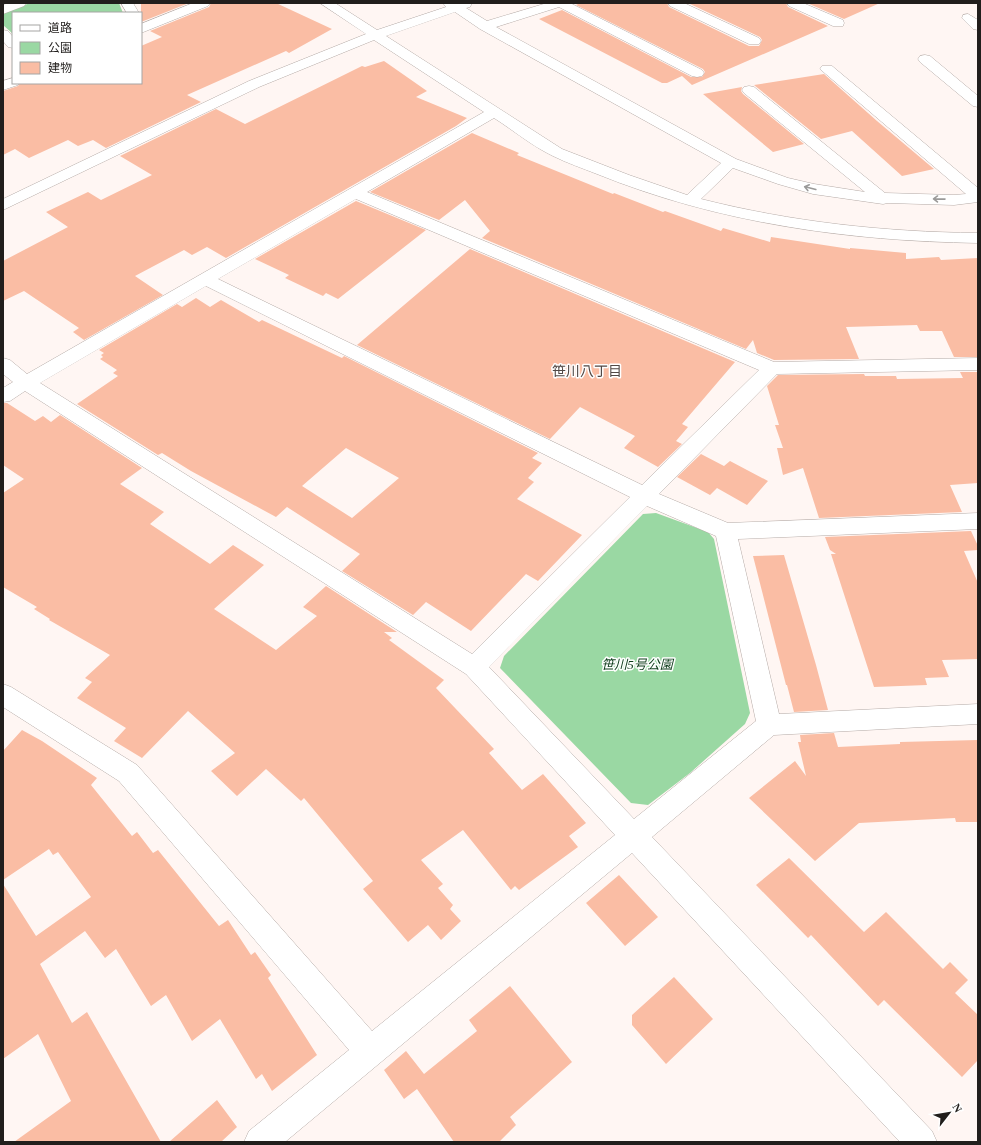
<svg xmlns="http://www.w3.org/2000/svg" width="981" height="1145" font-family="'Times New Roman','Noto Sans JP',serif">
<rect width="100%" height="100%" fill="#fff6f3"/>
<path fill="#9ad8a3" d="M30 3H119L123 13H13V34L3 25V13Z
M656 513 708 532 714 539 750 713 745 724 690 773 648 805 631 803 500 668 504 656 643 514Z"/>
<path fill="#fabda4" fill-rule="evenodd" d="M141 3H189L141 22Z
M211 3H276L332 29 289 53 286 51 187 95 201 102 106 148 93 140 78 146 68 140 29 158 15 149 3 155V91L18 86 20 83H141V46L162 37 150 31 209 7Z
M580 3H667L669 7 749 46H759L762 40 760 37 688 3H786L788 7 828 26 692 85 682 76 667 83H662L539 19 562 10 691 77H702L705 72 703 69 576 5Z
M807 3H880L844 19Z
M384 61 427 91 416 97 467 118 456 126 226 258 207 247 192 255 184 250 135 276 163 295 84 340 73 332 79 328 24 291 3 301V261L68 227 46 212 88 192 101 200 152 175 120 156 216 109 245 124 362 66 365 67Z
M824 74 877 121 934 169 902 176 852 131 821 139 754 85Z
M742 87 741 91 743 94 804 144 773 152 703 94Z
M472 133 519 153 517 155 613 194 614 193 663 212 665 211 721 231 723 228 770 242 771 237 850 249V248L906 253V259L939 257 941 260 978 258V357H954L942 331H920L917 325 846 327 859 359 774 360 757 353 753 340 746 349 482 238 490 231 465 200 439 220 370 192Z
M356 201 426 230 338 299 326 293 323 296 285 278 289 275 255 259Z
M470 249 735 362 682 424 688 427 676 441 682 444 658 467 624 448 635 436 580 407 550 439 357 345Z
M196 298 210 307 221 300 259 322 262 320 342 358 344 356 538 453 532 458 542 463 528 478 534 482 517 499 582 535 538 581 526 574 471 631 426 602 413 615 342 571 360 554 287 507 276 517 191 471 162 453 158 455 77 404 118 376 113 373 117 370 100 359 103 357 101 355 104 353 99 350 177 304 182 307ZM346 448 399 478 352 518 302 486Z
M960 372H978V483L950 485 962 512 819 518 803 468 783 475 777 448H783L775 425H779L767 386 778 375 864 374 865 376H896L897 379 963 378Z
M3 403H7L35 421 43 416 51 422 60 415 142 468 120 484 164 512 150 524 210 564 233 545 264 565 214 609 276 650 317 616 303 607 326 586 397 632H384L392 638 389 640 444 680 436 688 494 749 489 753 522 790 543 774 586 823 569 836 578 847 519 890 515 886 511 890 463 830 421 860 443 884 438 888 453 905 450 909 461 921 441 940 428 925 408 942 363 889 373 881 304 798 301 801 266 769 237 796 211 771 235 753 188 711 142 758 114 741 126 728 77 698 92 682 85 678 110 655 49 620 50 619 34 609 37 607 3 587V493L24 479 3 465Z
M701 454 724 466 730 461 768 481 747 505 717 488 710 495 677 477Z
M971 531 978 546V550L964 551 978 583V659L942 660 949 677 925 678 927 685 874 687 831 554H836L830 550 825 537Z
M784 555 816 665 828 710 794 712 787 685H786L753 556Z
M22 730 42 741 97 778 91 785 132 836 137 832 153 853 158 850 219 926 228 920 251 955 255 952 271 975 268 978 317 1055 272 1091 262 1074 256 1079 220 1019 192 1041 166 995 151 1006 116 949 105 958 85 931 40 964 72 1023 87 1012 161 1142H14L71 1101 38 1034 3 1059V884L36 936 91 897 58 852 53 855 49 849 3 880V751Z
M834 733 838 747 900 744V742L978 740V822H956L955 818 859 823 815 861 749 798 795 761 806 776 798 742H801L800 735Z
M789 858 864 932 886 912 943 969 950 962 968 980 955 993 978 1015V1060L962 1077 884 1000 878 1006 811 935 808 938 756 885Z
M619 875 658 917 625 946 586 903Z
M674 977 713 1019 666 1064 632 1025V1015Z
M510 986 572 1062 510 1117 516 1125 499 1142H454L417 1089 404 1099 384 1070 406 1051 424 1074 477 1031 469 1020Z
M217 1100 237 1127 221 1142H169Z"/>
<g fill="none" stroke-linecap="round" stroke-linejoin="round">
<defs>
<path id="minor" d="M9 3H26L24 6 3 14V5Z
M121 3H133L139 13H127Z
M193 3H210L208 6 141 33V24Z
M320 3H335L377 30 446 7 443 3H472L470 7 466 8 487 21 547 3H570L702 70 704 73 702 76 697 77 692 76 559 7 496 27 736 159 788 178 814 184 865 192 744 93 742 90 744 87 749 86 754 87 885 193 954 195 966 194 820 69 822 66H832L978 188V202L954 205 888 203 883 204 813 194 778 184 733 168 701 199C792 222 884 232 978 233V243C848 241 718 223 597 174 582 168 567 163 553 156 532 146 513 130 494 118L367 192 774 362 978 358V370L777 374 659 494 728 523 978 513V529L738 539 779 714 978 704V724L774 735 652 837 932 1131 937 1142H900L632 853 285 1142H244L249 1131 349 1050 119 781 3 707V684L11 687 137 765 372 1031 615 835 466 674 25 391 10 401 3 402V388L13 382 3 374V358L10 360 27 374 484 112 374 40 259 87 3 210V199L249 81 366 34ZM455 12 480 29 721 163 687 195 629 175 562 149 386 36ZM356 199 759 370 642 485 218 279ZM206 286 630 497 472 654 40 383ZM647 506 716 536 756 721 634 819 489 667Z
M668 3H684L759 38 761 41 759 44H749L670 6Z
M787 3H803L843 20 844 23 843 26H833L789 6Z
M968 14 978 20V30L973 29 962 18 963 15Z
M3 30 8 31 13 37V48L8 47 3 41Z
M925 55 930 56 978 96V107L973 106 920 62 918 59 920 56Z
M13 78V83H19L18 85 3 90V81Z"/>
</defs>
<use href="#minor" stroke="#b5aba7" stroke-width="1"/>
<use href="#minor" fill="#fff" fill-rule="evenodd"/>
</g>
<defs><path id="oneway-shaft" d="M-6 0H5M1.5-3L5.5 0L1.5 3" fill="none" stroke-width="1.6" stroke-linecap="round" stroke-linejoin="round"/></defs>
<g stroke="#9b9a99">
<use href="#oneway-shaft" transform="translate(810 188) rotate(-166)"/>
<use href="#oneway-shaft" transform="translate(939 199) rotate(-179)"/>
</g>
<g text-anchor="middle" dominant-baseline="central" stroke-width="3" stroke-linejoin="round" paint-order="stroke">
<g font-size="13" font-style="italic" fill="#0d3c1a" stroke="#fff">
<text x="637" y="664">笹川5号公園</text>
</g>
<g font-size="14" fill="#524946" stroke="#fff">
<text x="587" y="371">笹川八丁目</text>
</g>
</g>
<rect width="981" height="1145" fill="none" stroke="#211e1c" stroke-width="8"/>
<rect x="12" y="12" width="130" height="72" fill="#ffffff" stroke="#a6a5a4"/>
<rect x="20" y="25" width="20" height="6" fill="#ffffff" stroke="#a6a5a4"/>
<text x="48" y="32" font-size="12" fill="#211e1c">道路</text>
<rect x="20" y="42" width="20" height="12" fill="#9ad8a3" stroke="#a6a5a4"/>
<text x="48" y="52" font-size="12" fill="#211e1c">公園</text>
<rect x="20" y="62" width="20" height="12" fill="#fabda4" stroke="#a6a5a4"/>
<text x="48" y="72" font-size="12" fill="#211e1c">建物</text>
<g transform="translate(949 1113) rotate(59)" stroke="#ffffff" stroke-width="3" paint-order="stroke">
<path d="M0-3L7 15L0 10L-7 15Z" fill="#211e1c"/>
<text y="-6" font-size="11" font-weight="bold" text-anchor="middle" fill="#211e1c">N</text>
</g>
</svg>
